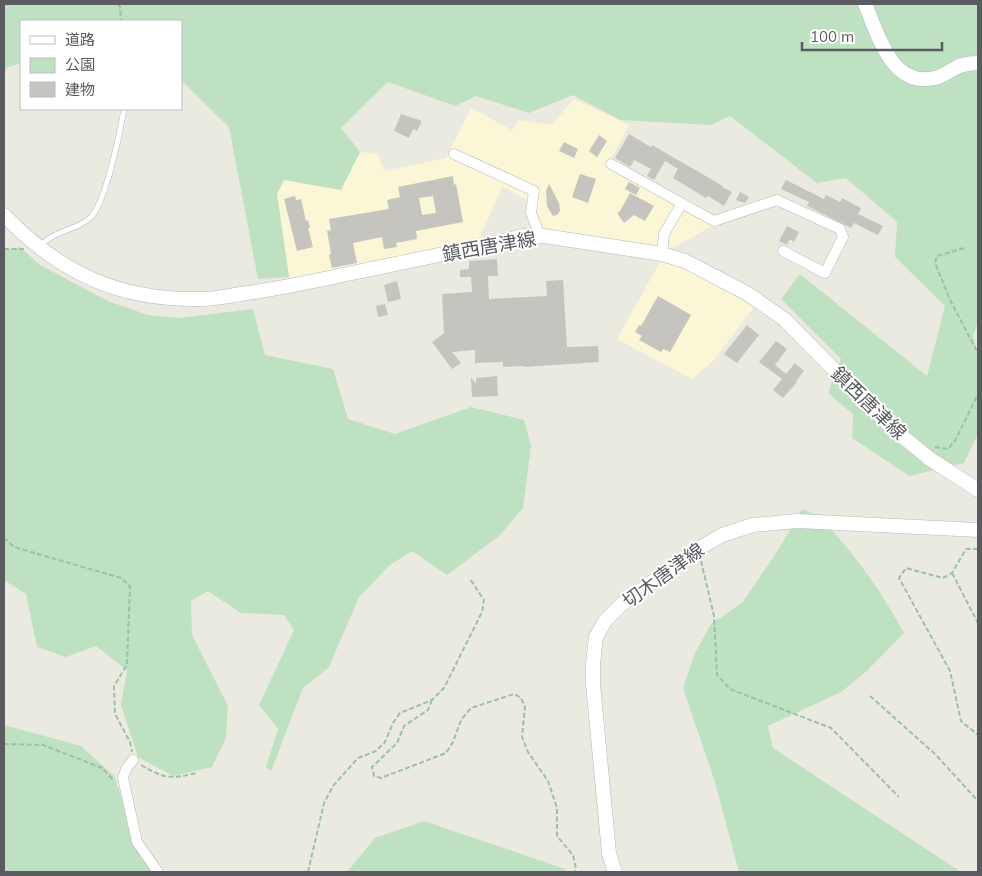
<svg xmlns="http://www.w3.org/2000/svg" width="982" height="876" font-family="Mulish,'Noto Sans JP',sans-serif">
<rect width="100%" height="100%" fill="#ebeae0"/>
<path fill="#faf6d6" d="M574 99 629 125 608 165 714 225 669 250 530 229 526 199 502 187 479 240 297 280 289 277 277 194 284 180 341 190 360 152 378 154 384 171 446 158 471 108 512 130 519 120 551 125Z
M660 262 687 268 754 307 714 360 692 379 617 339Z"/>
<path fill="#bee1c2" d="M4 4H978V322L973 336 978 354V434L964 463 909 476 852 438 853 414 828 393 841 359 781 299 800 274 927 376 945 306 895 257 897 222 846 178 817 183 730 116 711 125 620 120 573 95 529 113 476 96 455 106 388 82 341 128 360 152 341 190 284 180 277 194 289 277 258 279 229 127 181 80V21H21V63L9 67 4 70Z
M20 247 40 265 108 301 148 315 179 318 253 309 265 355 333 369 348 419 395 434 471 407 524 420 531 446 523 508 500 535 447 575 412 551 390 565 359 597 329 667 303 688 271 771 266 767 278 729 259 705 294 630 284 615 241 613 208 591 191 601 192 635 228 706 226 738 212 767 173 776 138 757 121 705 127 670 96 646 66 657 37 647 26 594 4 580V250Z
M802 509C809 512 817 515 822 520 853 551 883 594 904 633L867 671 841 692 768 726 773 748 961 872H739L715 782 683 688 695 653 711 624 742 603 777 552Z
M4 725 81 746 114 776 138 846 154 872H4Z
M424 821 565 869 566 872H347L375 838Z"/>
<path fill="#c6c4be" fill-rule="evenodd" d="M401 114 422 121 417 131 413 129 409 138 394 131Z
M629 134 651 147 652 145 723 186 722 187 732 192 724 206 708 196 706 198 673 178 678 169 665 161 654 180 647 176 651 169 634 160 630 167 615 158Z
M599 135 607 141 597 157 589 151Z
M564 142 578 149 574 158 559 151Z
M580 174 596 179 588 203 572 197Z
M453 176 454 185 456 184 463 222 416 231 417 239 396 243 397 247 384 249 382 237 353 243 357 263 332 268 329 255 331 254 327 231 331 230 329 219 389 209 387 200 400 197 398 187ZM433 196 436 213 422 215 419 198Z
M786 180 824 199 826 195 840 202 842 198 861 208 858 214 883 226 878 235 854 223 851 228 807 206 809 202 781 189Z
M629 182 640 188 636 195 625 189Z
M549 184 559 203 560 211 557 215 553 216 547 206 546 191Z
M740 192 749 197 745 203 736 200Z
M630 193 654 206 645 221 634 215 624 223 617 213 620 211Z
M295 196 296 200 301 199 306 221 308 220 310 228H308L313 247 297 251 284 199Z
M787 226 799 232 794 242 790 239 787 245 779 241Z
M497 259 498 276H488L489 299 547 296 546 281 563 280 567 347 598 346 599 362 524 367V366L503 367V362L475 363V350L452 352 461 363 452 369 432 342 444 333 442 294 472 292 471 277H460V270L469 269V261Z
M397 281 401 299 388 302 384 285Z
M658 296 691 315 670 352 663 349 661 352 639 340 642 336 635 332 639 325 641 326Z
M385 304 388 315 378 317 376 306Z
M747 325 759 335 737 363 724 354Z
M776 341 787 349 775 365 786 374 795 363 804 371 796 381 797 382 783 398 773 390 782 379 759 362Z
M497 376 498 396 472 397 471 377 476 384V378Z"/>
<g fill="none" stroke-linecap="round" stroke-linejoin="round">
<defs>
<path id="lane" d="M40 246C53 231 77 230 90 218 106 203 120 132 124 109"/>
<path id="street" d="M454 154 534 191 531 213 540 236
M611 164 714 221 777 200 840 229 843 237 825 273 783 251
M662 254 664 234 682 203
M133 760 126 769 123 778 137 842 158 872"/>
<path id="secondary" d="M865 4C878 34 891 88 935 78 943 76 951 70 959 66 965 64 972 63 978 63
M4 215C61 274 120 301 203 299 215 299 228 296 241 294 278 289 315 281 352 273 409 261 466 250 523 236H544L662 254 685 261 748 294 784 319 893 429 930 459 978 490
M615 872 609 853 593 684V664L596 637 605 621 623 603 698 549 722 535 753 525 797 521 978 530"/>
</defs>
<use href="#lane" stroke="#b6b7bc" stroke-width="6"/>
<use href="#street" stroke="#b6b7bc" stroke-width="11"/>
<use href="#secondary" stroke="#b6b8be" stroke-width="15"/>
<path stroke="#98c1a8" stroke-width="2" stroke-dasharray="5 2.5" stroke-linecap="butt" d="M118 4 120 7 121 21
M964 248 937 256 935 263 951 302 978 353
M4 249H24
M935 447 948 449 955 441 978 394
M4 538 14 547 121 578 130 586 127 665 114 686 115 714 130 742 132 752
M978 549H966L952 573 943 578 906 568 899 578 950 671 961 721 978 735
M701 561 714 616 717 675 730 689 831 728 899 797
M952 573 978 623
M870 696 936 755 978 801
M432 700 428 710 404 726 397 743 372 767 374 776 381 778 446 753 453 742 461 720 471 708 514 694 521 698 525 707 522 737 528 752 548 781 557 808V836L573 855 576 869 574 872
M4 744 43 745 102 768 113 780
M141 765C165 779 170 779 197 773
M308 872 324 803 333 786 358 758 376 751 385 742 393 723 400 713 432 700 444 688 482 612 484 600 470 579"/>
<use href="#lane" stroke="#fff" stroke-width="5"/>
<use href="#street" stroke="#fff" stroke-width="10"/>
<use href="#secondary" stroke="#fff" stroke-width="14"/>
</g>
<g text-anchor="middle" dominant-baseline="central" stroke-width="4" stroke-linejoin="round" paint-order="stroke">
<g font-size="19" fill="#595b60" stroke="#fff">
<text transform="translate(489 246) rotate(-10)">鎮西唐津線</text>
<text transform="translate(869 403) rotate(44)">鎮西唐津線</text>
<text transform="translate(663 575) rotate(-36)">切木唐津線</text>
</g>
</g>
<rect width="982" height="876" fill="none" stroke="#595b60" stroke-width="10"/>
<rect x="20" y="20" width="162" height="90" fill="#ffffff" stroke="#bdbdbf"/>
<rect x="30" y="36" width="25" height="8" fill="#ffffff" stroke="#bdbdbf"/>
<text x="65" y="45" font-size="15" fill="#595b60">道路</text>
<rect x="30" y="58" width="25" height="15" fill="#bee1c2" stroke="#bdbdbf"/>
<text x="65" y="70" font-size="15" fill="#595b60">公園</text>
<rect x="30" y="82" width="25" height="15" fill="#c6c4be" stroke="#bdbdbf"/>
<text x="65" y="95" font-size="15" fill="#595b60">建物</text>
<path d="M802 42v8h140v-8" fill="none" stroke="#595b60" stroke-width="2.5"/>
<text x="810" y="42" font-size="15" fill="#595b60" stroke="#ffffff" stroke-width="4" paint-order="stroke">100 m</text>
</svg>
